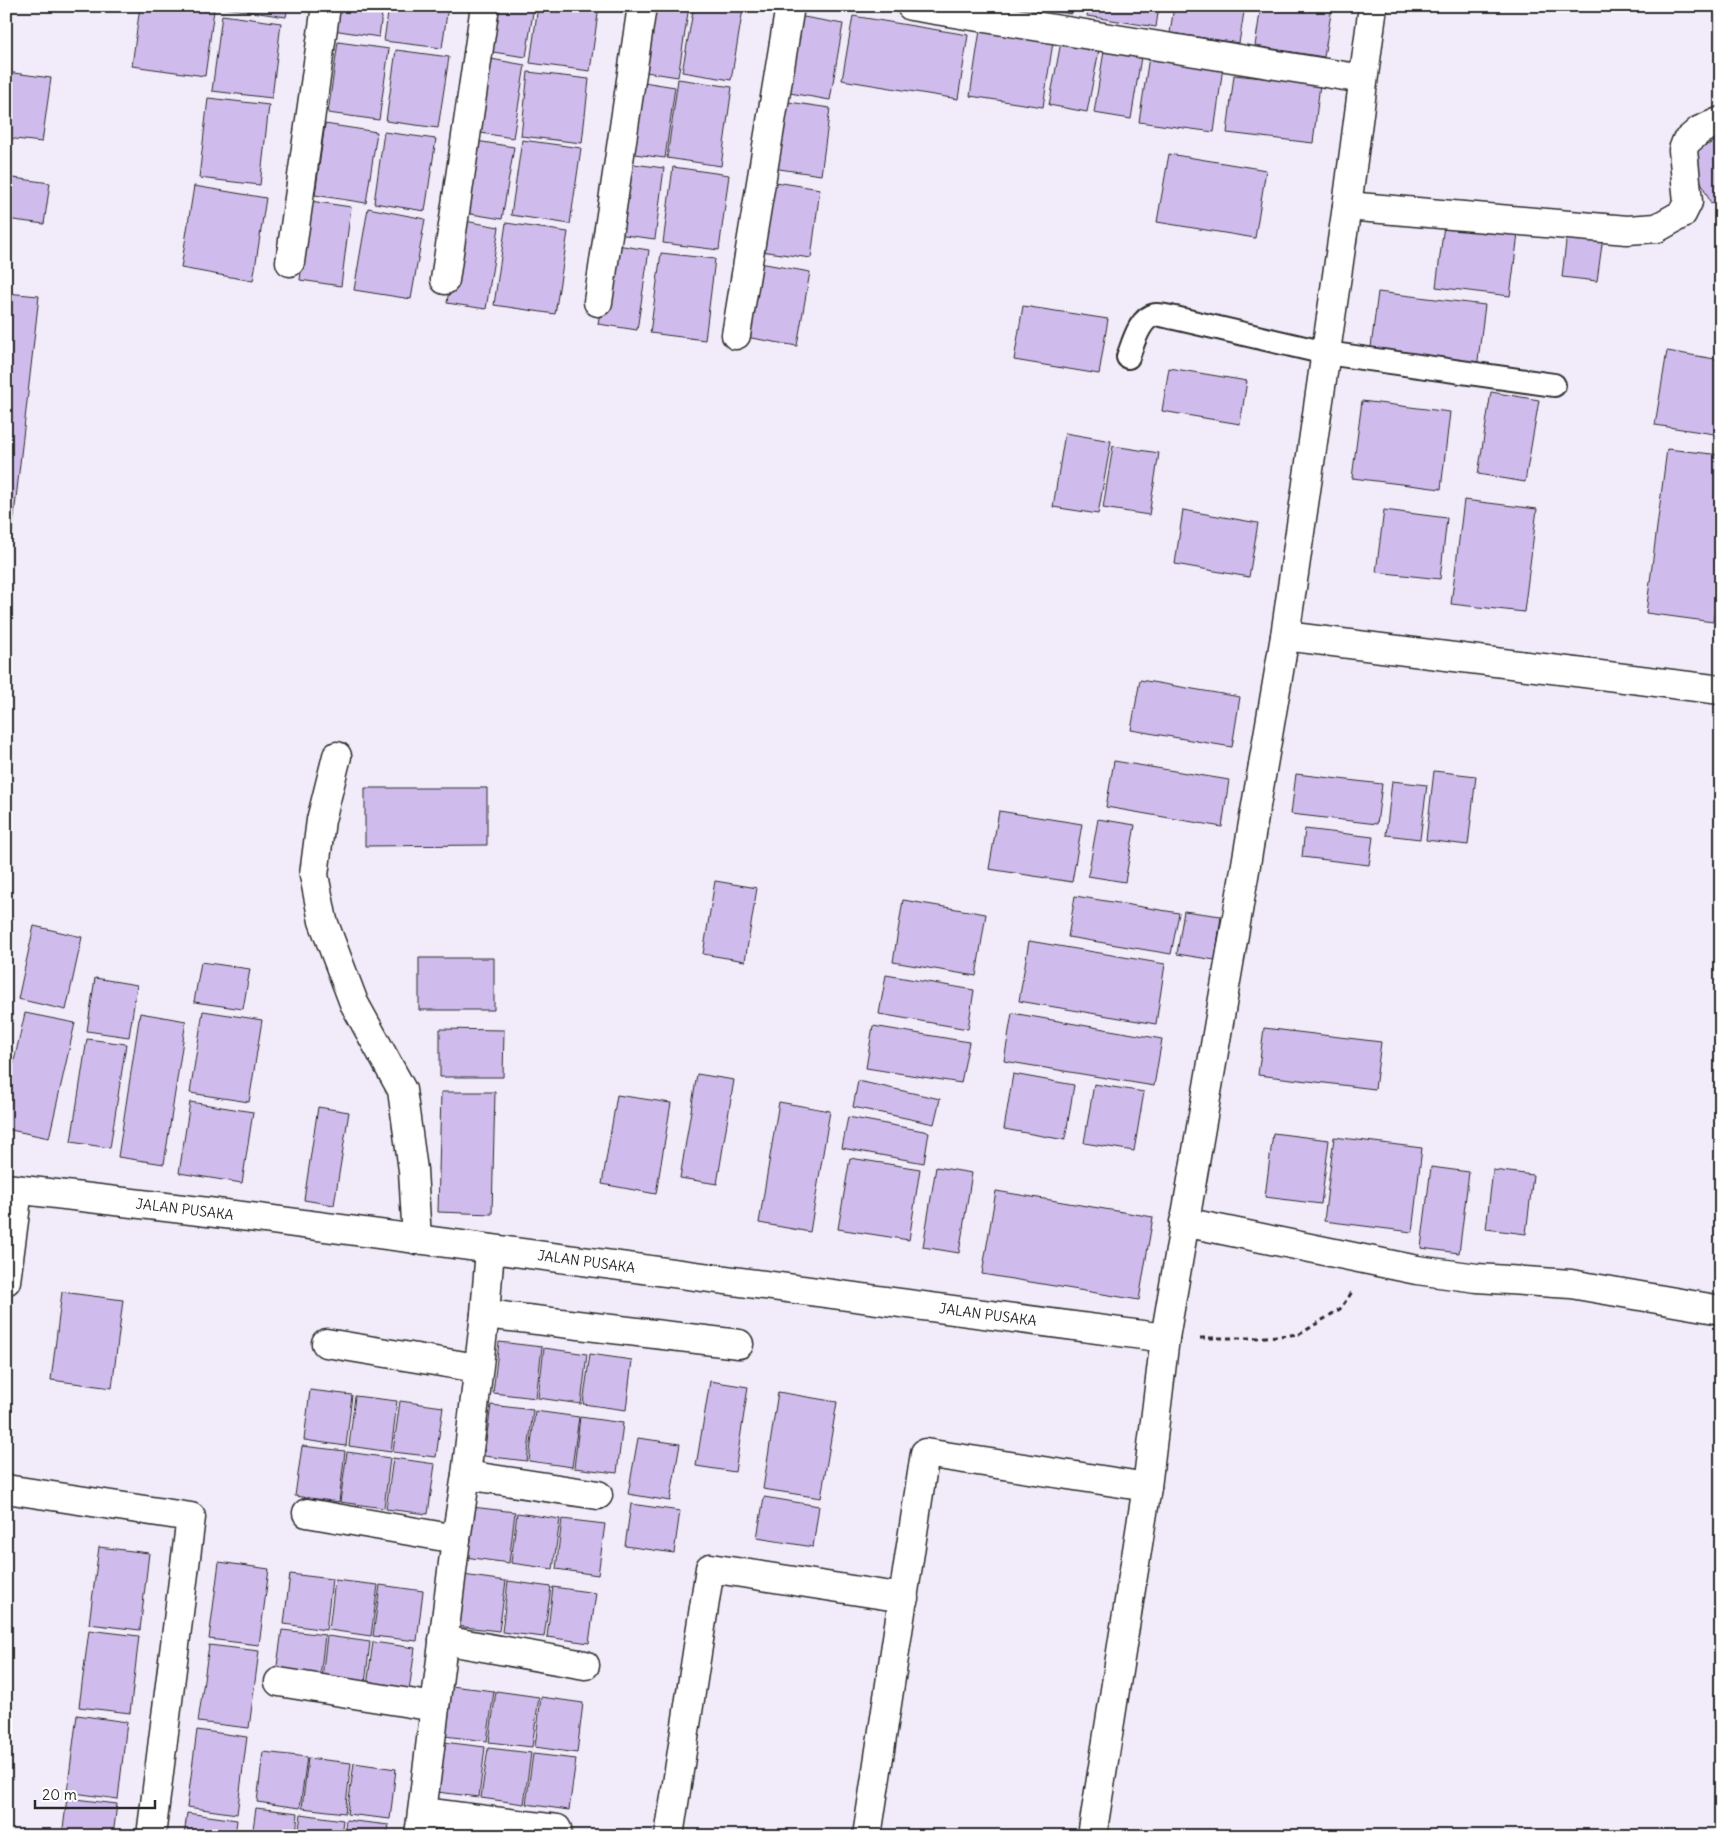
<svg xmlns="http://www.w3.org/2000/svg" width="1727" height="1842" font-family="Delius,sans-serif">
<rect width="100%" height="100%" fill="#f1ebfa"/>
<filter id="ink" filterUnits="userSpaceOnUse"><feTurbulence type="fractalNoise" baseFrequency=".02" numOctaves="2"/><feDisplacementMap in="SourceGraphic" scale="10" xChannelSelector="R" yChannelSelector="G"/><feConvolveMatrix kernelMatrix="1 2 1 2 8 2 1 2 1" color-interpolation-filters="sRGB"/></filter>
<g filter="url(#ink)">
<path fill="#cfbced" stroke="#2b2b2b" d="M140 6H184L214 10 205 76 132 66Z
M226 6H288L286 17 226 8Z
M329 6H383L379 37 326 29Z
M389 6H448L442 48 384 41Z
M493 6H534L526 57 486 51Z
M538 6H599L590 71 530 63Z
M649 6H689L678 77 639 71Z
M694 6H729L743 9 731 80 682 72Z
M1024 6H1073L1071 14Z
M1089 6H1159L1156 27 1087 16Z
M1174 6H1245L1239 43 1170 33Z
M1261 6 1332 7 1324 57 1255 46Z
M222 15 281 23 272 98 212 91Z
M798 16 843 24 830 100 784 92Z
M853 16 968 35 958 99 842 80Z
M980 30 1053 42 1043 107 970 96Z
M338 42 389 49 379 120 328 113Z
M1061 42 1099 50 1087 112 1049 105Z
M396 50 449 57 438 128 386 121Z
M1104 51 1141 57 1131 119 1094 113Z
M1149 57 1223 67 1214 132 1139 122Z
M485 58 525 65 513 138 474 132Z
M6 72 51 78 42 142 6 138Z
M528 72 589 79 582 143 521 136Z
M1234 75 1320 84 1313 143 1227 133Z
M678 79 732 87 721 166 667 158Z
M637 81 675 87 665 158 627 153Z
M208 98 269 105 260 185 199 178Z
M782 101 830 108 821 175 772 168Z
M325 124 377 132 366 203 315 195Z
M384 132 436 139 425 211 374 203Z
M1721 139V199L1711 204 1688 153Z
M470 140 514 147 502 219 459 212Z
M522 140 581 148 570 224 511 215Z
M1169 154 1266 170 1255 238 1157 222Z
M626 163 664 168 655 239 617 234Z
M673 167 729 175 719 250 663 243Z
M6 177 50 183 44 224 6 219Z
M763 180 820 189 811 258 753 250Z
M194 186 266 198 253 281 181 268Z
M310 201 351 207 341 286 300 280Z
M368 208 425 219 411 299 354 290Z
M459 220 499 227 486 309 447 303Z
M506 223 568 232 555 314 494 305Z
M1444 225 1518 234 1510 296 1436 287Z
M1567 233 1603 237 1597 281 1562 277Z
M610 244 649 250 637 330 598 324Z
M661 253 715 259 705 340 650 333Z
M754 262 810 272 797 346 740 336Z
M1378 292 1485 305 1477 368 1370 355Z
M6 293 39 296 12 534 6 533Z
M1023 306 1108 319 1099 374 1014 360Z
M1667 351 1721 360V435L1655 425Z
M1169 368 1247 381 1240 424 1162 411Z
M1491 392 1539 400 1525 482 1478 474Z
M1362 401 1450 412 1441 489 1352 478Z
M1065 433 1111 441 1098 514 1053 507Z
M1113 446 1159 453 1149 515 1103 508Z
M1667 449 1721 455V561L1713 622 1646 613Z
M1464 500 1537 509 1524 612 1451 604Z
M1183 510 1258 523 1249 577 1175 564Z
M1384 510 1447 518 1440 579 1376 572Z
M1140 680 1240 697 1232 747 1131 730Z
M1114 761 1229 780 1222 827 1106 807Z
M1434 771 1476 776 1468 845 1426 840Z
M1296 774 1382 784 1377 824 1291 814Z
M1392 781 1427 785 1420 839 1386 835Z
M365 788H487V845L365 846Z
M999 811 1082 824 1072 882 989 869Z
M1098 819 1135 825 1125 882 1088 876Z
M1305 829 1373 837 1369 865 1302 857Z
M715 881 757 888 745 961 703 954Z
M1075 896 1179 913 1171 954 1068 937Z
M903 900 986 914 976 976 893 962Z
M1184 911 1221 916 1215 960 1177 954Z
M34 926 82 937 66 1010 18 999Z
M1029 941 1165 964 1156 1024 1019 1001Z
M419 958H494V1010H419Z
M201 962 250 969 243 1009 194 1002Z
M886 975 974 990 968 1029 879 1014Z
M95 978 137 985 129 1037 87 1031Z
M203 1011 262 1020 249 1102 190 1093Z
M25 1013 75 1023 49 1138 6 1129V1096Z
M140 1013 186 1021 164 1164 118 1157Z
M1012 1013 1162 1039 1154 1086 1004 1061Z
M873 1026 969 1042 961 1083 866 1068Z
M1264 1028 1381 1042 1375 1089 1258 1075Z
M440 1029 504 1030 503 1077H440Z
M87 1039 126 1044 110 1148 71 1142Z
M697 1074 734 1080 717 1184 680 1178Z
M1013 1074 1074 1085 1065 1140 1004 1129Z
M858 1081 940 1099 934 1124 853 1107Z
M1094 1084 1144 1092 1134 1151 1084 1143Z
M441 1092H495L492 1214 438 1212Z
M617 1095 671 1103 656 1194 602 1184Z
M190 1102 253 1112 242 1183 179 1173Z
M779 1102 830 1111 810 1232 759 1223Z
M318 1107 349 1112 334 1205 304 1200Z
M848 1117 929 1132 924 1163 842 1148Z
M1273 1133 1329 1140 1321 1204 1265 1197Z
M1334 1137 1422 1148 1412 1232 1324 1221Z
M850 1158 920 1169 909 1240 838 1229Z
M936 1167 972 1173 959 1253 923 1247Z
M1431 1167 1469 1172 1459 1253 1421 1248Z
M1493 1170 1533 1175 1526 1234 1486 1229Z
M996 1191 1153 1217 1139 1300 982 1274Z
M62 1292 123 1300 112 1388 51 1380Z
M499 1342 542 1347 536 1398 493 1393Z
M544 1348 587 1354 581 1404 538 1398Z
M590 1354 632 1360 626 1410 583 1404Z
M710 1381 748 1387 735 1472 696 1466Z
M310 1390 352 1395 346 1446 304 1440Z
M778 1392 837 1402 821 1498 763 1489Z
M355 1396 397 1401 391 1452 349 1446Z
M400 1401 443 1407 436 1457 393 1452Z
M491 1405 533 1410 527 1461 484 1456Z
M535 1411 579 1417 572 1467 529 1461Z
M580 1417 623 1423 617 1473 574 1468Z
M638 1438 680 1444 670 1501 628 1494Z
M302 1446 345 1451 339 1502 295 1496Z
M347 1452 390 1458 384 1508 340 1502Z
M393 1458 435 1464 428 1514 386 1509Z
M764 1497 819 1506 813 1547 757 1538Z
M631 1504 680 1511 674 1553 625 1546Z
M472 1507 515 1512 509 1563 465 1557Z
M517 1513 560 1519 553 1569 511 1563Z
M562 1519 605 1524 598 1575 556 1569Z
M99 1547 149 1553 140 1630 89 1624Z
M219 1562 269 1569 259 1645 209 1639Z
M290 1574 332 1579 326 1630 284 1624Z
M463 1575 506 1581 499 1631 456 1626Z
M335 1580 378 1585 371 1636 329 1630Z
M508 1581 551 1587 544 1637 502 1632Z
M380 1585 423 1591 417 1641 373 1636Z
M553 1587 596 1593 589 1643 547 1637Z
M89 1630 139 1636 130 1713 79 1707Z
M282 1630 325 1635 319 1686 275 1680Z
M327 1636 370 1642 364 1692 321 1686Z
M373 1642 415 1648 408 1698 366 1693Z
M209 1645 259 1651 249 1728 198 1722Z
M451 1686 494 1691 487 1741 444 1736Z
M496 1691 539 1697 532 1747 489 1742Z
M541 1697 583 1703 577 1753 535 1747Z
M77 1715 127 1722 118 1799 67 1792Z
M197 1730 247 1737 237 1814 187 1807Z
M443 1742 485 1747 479 1797 437 1792Z
M488 1748 531 1753 524 1804 481 1798Z
M263 1752 307 1757 300 1808 257 1802Z
M533 1754 576 1759 569 1810 526 1804Z
M308 1758 351 1763 345 1813 302 1808Z
M354 1763 396 1769 390 1819 347 1814Z
M67 1798 117 1804 113 1836H62Z
M256 1808 298 1813 296 1836H252Z
M187 1813 237 1820 235 1836H184Z
M301 1814 343 1820 341 1836H298Z
M346 1820 389 1825 387 1836H344Z"/>
<g fill="none" stroke-linecap="round" stroke-linejoin="round">
<defs>
<path id="lane" d="M1128 357C1133 344 1139 318 1155 315 1161 314 1169 317 1175 318L1326 353 1554 385"/>
<g id="street">
<path d="M911 6 1363 79"/>
<path d="M1347 206 1627 230 1657 228 1682 214 1688 202 1683 150 1686 142 1700 130 1721 121"/>
<path d="M290 262 326 6"/>
<path d="M445 280 485 6"/>
<path d="M598 302 642 6"/>
<path d="M736 335 790 6"/>
<path d="M1285 636 1347 206 1373 6"/>
<path d="M337 756 321 820 314 875 323 921 354 1003 402 1090 413 1170 417 1240"/>
<path id="s1" d="M6 1188 250 1217 1165 1338"/>
<path d="M1184 1222 1417 1270 1477 1278 1571 1284 1721 1310"/>
<path d="M6 1281 18 1190"/>
<path d="M485 1314 739 1344"/>
<path d="M326 1343 477 1368"/>
<path d="M466 1475 598 1495"/>
<path d="M6 1489 191 1517 151 1836"/>
<path d="M307 1513 456 1539"/>
<path d="M443 1640 585 1665"/>
<path d="M279 1682 435 1707"/>
<path d="M423 1812 557 1829"/>
<path d="M419 1836 456 1539 466 1475 485 1314 490 1249"/>
<path d="M669 1836 710 1568 904 1598"/>
<path d="M867 1836 925 1453 1147 1487"/>
<path d="M1092 1836 1147 1487 1165 1338 1285 636 1721 690"/>
</g>
</defs>
<use href="#lane" stroke="#2b2b2b" stroke-width="26"/>
<use href="#street" stroke="#2b2b2b" stroke-width="31"/>
<path stroke="#2b2b2b" stroke-width="3" stroke-dasharray="5 4" stroke-linecap="butt" d="M1200 1338H1255L1300 1334 1340 1309 1352 1292"/>
<use href="#lane" stroke="#fff" stroke-width="22"/>
<use href="#street" stroke="#fff" stroke-width="28"/>
</g>
</g>
<g text-anchor="middle" dominant-baseline="central" stroke-width="4" stroke-linejoin="round" paint-order="stroke">
<g font-size="14" fill="#2b2b2b" stroke="#fff">
<text stroke="none"><textPath href="#s1" startOffset="180">JALAN PUSAKA</textPath></text>
<text stroke="none"><textPath href="#s1" startOffset="585">JALAN PUSAKA</textPath></text>
<text stroke="none"><textPath href="#s1" startOffset="990">JALAN PUSAKA</textPath></text>
</g>
</g>
<rect width="1727" height="1842" fill="none" stroke="#fff" stroke-width="25"/>
<rect x="12" y="12" width="1702" height="1817" fill="none" stroke="#2b2b2b" stroke-width="2" filter="url(#ink)"/>
<path d="M35 1800v8h120v-8" fill="none" stroke="#2b2b2b" stroke-width="2.5"/>
<text x="42" y="1800" font-size="15" fill="#2b2b2b" stroke="#ffffff" stroke-width="4" paint-order="stroke">20 m</text>
</svg>
